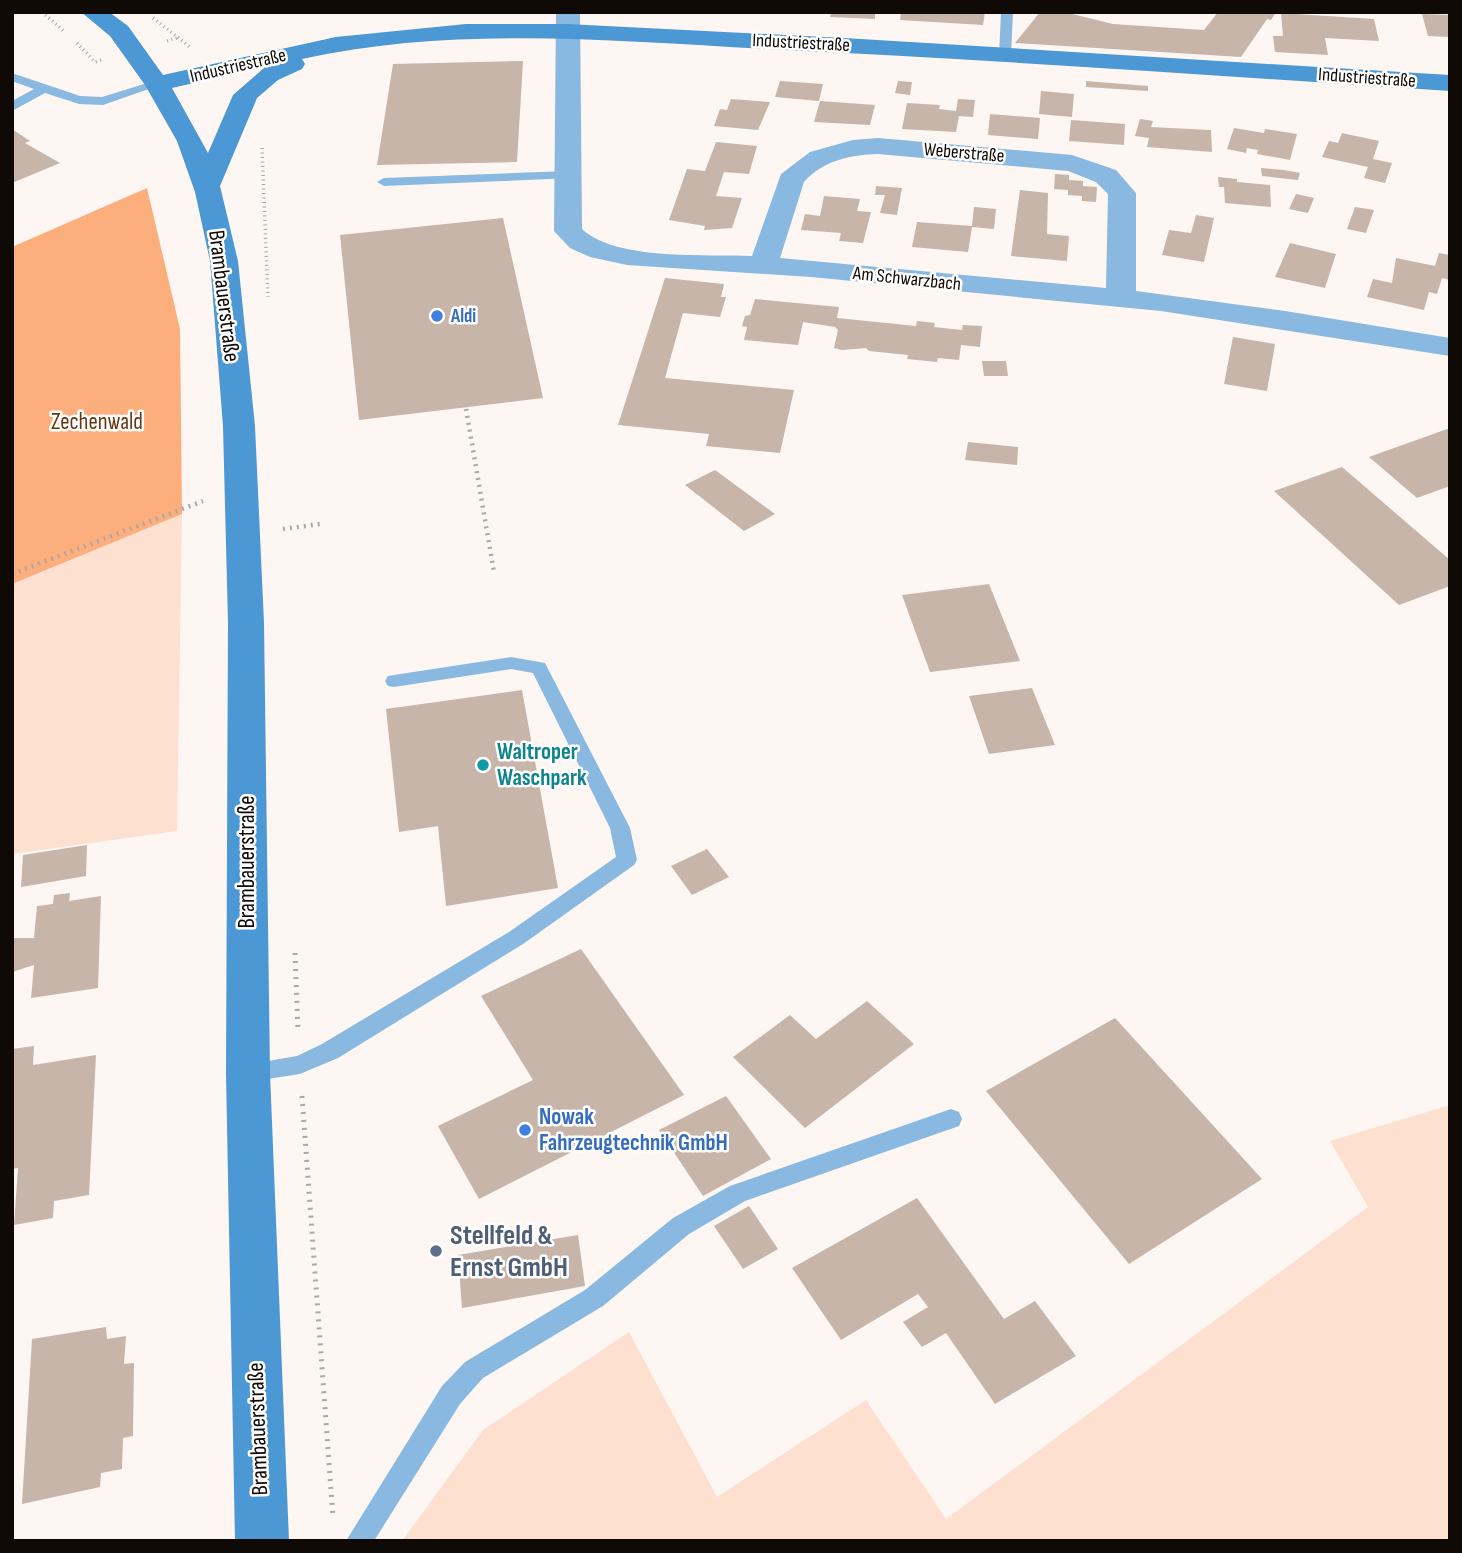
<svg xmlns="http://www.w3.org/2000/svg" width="1462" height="1553" font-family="'Sofia Sans Condensed',sans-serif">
<rect width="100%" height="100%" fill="#fef6f2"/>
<path fill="#fde0cf" d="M182 514 177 831 12 854V584Z
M1450 1105V1541H402L483 1430 629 1332 717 1497 866 1400 946 1519 1368 1207 1330 1141Z"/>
<path fill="#fcae7c" d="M147 188 180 329 182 514 12 584V247Z"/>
<path fill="#c7b5aa" d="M831 12H875V19L830 17Z
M901 12H985L983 25 900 20Z
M1040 12H1064L1113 24 1204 30 1218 12H1276L1271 20 1267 19 1241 57 1015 43Z
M1281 13 1374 19 1379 41 1325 38 1328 55 1275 52 1273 36H1283Z
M1422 14 1450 15V37L1428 36Z
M523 61 517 162 377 165 393 64Z
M780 81 823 84 819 101 775 97Z
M898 81 912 82 910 95 895 93Z
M1086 81 1148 86V91L1086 87Z
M1041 91 1074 94 1072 117 1039 114Z
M731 99 770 102 758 130 714 126 720 109 727 110Z
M958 99 975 100 973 117 959 116 956 132 902 129 907 103 940 105 939 109 956 111Z
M820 101 875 105 870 125 814 122Z
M990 114 1040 118 1038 139 988 135Z
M1140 119 1153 121 1151 127 1211 130 1212 152 1147 147 1149 138 1135 136Z
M1071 120 1125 124 1124 145 1069 141Z
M1234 128 1264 133 1265 129 1297 134 1290 160 1257 154 1258 150 1247 148 1246 153 1227 149Z
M12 129 30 141 25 143 60 163 12 183Z
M1342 133 1379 141 1373 159 1392 163 1385 183 1364 178 1368 167 1322 157 1329 141 1338 143Z
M716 142 757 146 749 174 724 172 716 196 742 198 732 228 704 230 705 226 669 220 687 169 705 171Z
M1261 168 1284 170 1300 173 1298 180 1262 176Z
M1055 174 1069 175V180L1083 181V186L1097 187 1096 202 1082 201V196L1068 195V190L1054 189Z
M1218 177 1237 179V182L1270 185 1271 207 1225 203 1224 187H1219Z
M876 186 902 188 897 215 880 213 885 195H875Z
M1020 190 1048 193 1047 234 1069 236 1067 261 1011 256Z
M1296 194 1314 198 1308 213 1289 209Z
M824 196 860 199 857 211 871 212 863 243 839 241 841 233 801 230 805 214 820 216Z
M974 207 996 209 994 229 972 227 968 252 912 247 917 222 972 226Z
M1355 207 1374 210 1366 233 1347 229Z
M1196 215 1214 218 1204 262 1162 255 1169 230 1191 233Z
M503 218 543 398 359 420 340 235Z
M1290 243 1336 254 1325 288 1275 277Z
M1439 253 1450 255V280L1442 278 1437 294 1429 292 1424 310 1367 297 1373 279 1392 283 1396 258 1435 266Z
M665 278 724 284 721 297H726L720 317 683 313 665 378 794 390 780 453 706 446 709 434 618 425Z
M755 299 839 307 837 318 916 326 917 321 935 323 934 327 962 330 963 325 982 326 980 347 961 345 959 360 938 358 937 362 907 359 908 355 869 351 866 348 842 350 834 348 838 330 835 327 803 322 798 345 744 340 747 327 742 326 745 316 750 315Z
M1233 337 1275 344 1267 391 1224 384Z
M982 361H1006L1008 376H984Z
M1450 428V486L1417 498 1369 457Z
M968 442 1018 447 1017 465 965 460Z
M1342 467 1450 560V586L1399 605 1274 491Z
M715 470 775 514 744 531 685 485Z
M989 584 1020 661 930 672 902 595Z
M1032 688 1055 745 989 754 969 696Z
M522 690 558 888 446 906 438 826 399 832 386 709Z
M87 845 86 876 21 887 23 855Z
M707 849 729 877 692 895 671 866Z
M70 893 69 901 101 896 98 988 31 998 34 965 12 972V938H34L37 906 53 904 54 895Z
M581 949 684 1095 479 1199 438 1126 533 1080 481 996Z
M867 1001 914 1044 805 1128 733 1057 790 1015 816 1039Z
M1115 1018 1262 1179 1129 1264 986 1091Z
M34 1046 33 1065 96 1055 89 1195 54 1201 53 1218 14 1225 18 1168 12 1169V1049Z
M726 1096 771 1159 703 1196 659 1130Z
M917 1198 1004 1319 1035 1301 1076 1356 995 1404 946 1333 922 1347 903 1322 928 1307 918 1294 841 1340 792 1268Z
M749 1206 778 1249 743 1269 714 1226Z
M578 1235 585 1286 462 1308 458 1255Z
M106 1327 107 1339 126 1336 124 1364 134 1363 133 1436 123 1438 122 1469 101 1473 100 1487 22 1504 32 1339Z"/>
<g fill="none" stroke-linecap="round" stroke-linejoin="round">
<path stroke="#aea7a3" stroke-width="3.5" stroke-dasharray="1 3.5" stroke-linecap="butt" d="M42 12 65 32
M153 18 190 47
M167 41 180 37
M77 43 95 62 101 60
M262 148 268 297"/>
<path stroke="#aea7a3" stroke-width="4.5" stroke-dasharray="2 5" stroke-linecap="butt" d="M466 409 494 572
M283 529 320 524
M12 574 203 501"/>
<path stroke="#aea7a3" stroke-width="5" stroke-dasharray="2 6" stroke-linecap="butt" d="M295 953 298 1031
M302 1096 333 1517"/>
<path fill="#89b9e1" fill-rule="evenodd" d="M1001 12H1013L1011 56 1005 60 999 56Z
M12 73 80 96 102 97 157 80 163 84 103 105 79 104 45 93 12 111V101L34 89 12 81Z
M567 171 572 172V178L384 186 377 182 384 178Z
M511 657 545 663 630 828 637 860 634 865 523 944 338 1058 300 1074 248 1082 240 1080 237 1073 240 1066 297 1056 322 1044 509 932 616 857 610 828 533 673 511 669 394 687 388 686 385 681 388 676 394 675Z
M951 1109 959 1112 962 1119 959 1126 745 1201 689 1234 603 1306 483 1378 460 1404 374 1541H346L442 1386 465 1362 585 1290 673 1218 730 1186Z"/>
<path fill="#89b9e1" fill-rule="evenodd" d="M556 12H580L582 229C616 261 706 254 752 256L781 174 810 152 853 140 878 138 1072 155 1116 170 1136 193V291L1285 311 1450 338V356L1161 311 811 277 627 265 590 257 570 248 554 231ZM878 154 1068 171 1096 182 1108 194 1106 288 780 258 804 182C824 160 850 155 878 154Z"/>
<path fill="#4b98d4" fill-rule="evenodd" d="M81 12H109L128 26 163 75 336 37 466 24H567L844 38 1450 75V91C1223 76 996 60 769 49 614 41 455 25 302 59L305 64 302 69 278 80 257 98 220 186 238 261 255 426 264 623 270 1073 289 1541H235L226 1073 228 623 223 426 210 261 195 192 177 141 145 85 110 36ZM265 67 233 95 208 153 172 88Z"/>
</g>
<g fill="#3f7fe0" stroke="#fff" stroke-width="2.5">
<circle cx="437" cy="316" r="7"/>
<circle cx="525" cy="1130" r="7"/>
</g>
<circle fill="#0f9aa8" stroke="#fff" stroke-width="2.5" cx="483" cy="765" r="7"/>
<circle fill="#5c6f8a" stroke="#fff" stroke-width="2.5" cx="436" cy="1251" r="7"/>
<g text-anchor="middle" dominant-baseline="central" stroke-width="5" stroke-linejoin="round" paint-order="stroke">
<g font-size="19" fill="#100a07" stroke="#fff">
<text transform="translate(801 43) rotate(3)">Industriestraße</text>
<text transform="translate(238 66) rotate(-13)">Industriestraße</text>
<text transform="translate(1367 78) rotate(4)">Industriestraße</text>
<text transform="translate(964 153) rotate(5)">Weberstraße</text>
<text transform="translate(907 279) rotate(6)">Am Schwarzbach</text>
</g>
<g font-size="19" font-weight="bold" fill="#366cbe" stroke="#fff" text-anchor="start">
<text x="451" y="316">Aldi</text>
</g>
<g font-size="23" fill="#100a07" stroke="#fff">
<text transform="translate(224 296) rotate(83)">Brambauerstraße</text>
<text transform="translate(247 862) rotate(-90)">Brambauerstraße</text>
<text transform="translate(258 1429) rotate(-92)">Brambauerstraße</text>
</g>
<g font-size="23" fill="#683712" stroke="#fff">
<text x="97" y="422">Zechenwald</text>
</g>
<g font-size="23" font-weight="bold" fill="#0d838f" stroke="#fff" text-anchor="start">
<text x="497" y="752">Waltroper<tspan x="497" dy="26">Waschpark</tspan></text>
</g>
<g font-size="23" font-weight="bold" fill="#366cbe" stroke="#fff" text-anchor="start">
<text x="539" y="1117">Nowak<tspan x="539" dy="26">Fahrzeugtechnik GmbH</tspan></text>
</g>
<g font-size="28" font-weight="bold" fill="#4e5e75" stroke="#fff" text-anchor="start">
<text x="450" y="1235">Stellfeld &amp;<tspan x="450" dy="32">Ernst GmbH</tspan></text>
</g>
</g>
<rect width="1462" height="1553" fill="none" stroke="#100a07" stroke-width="28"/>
</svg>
